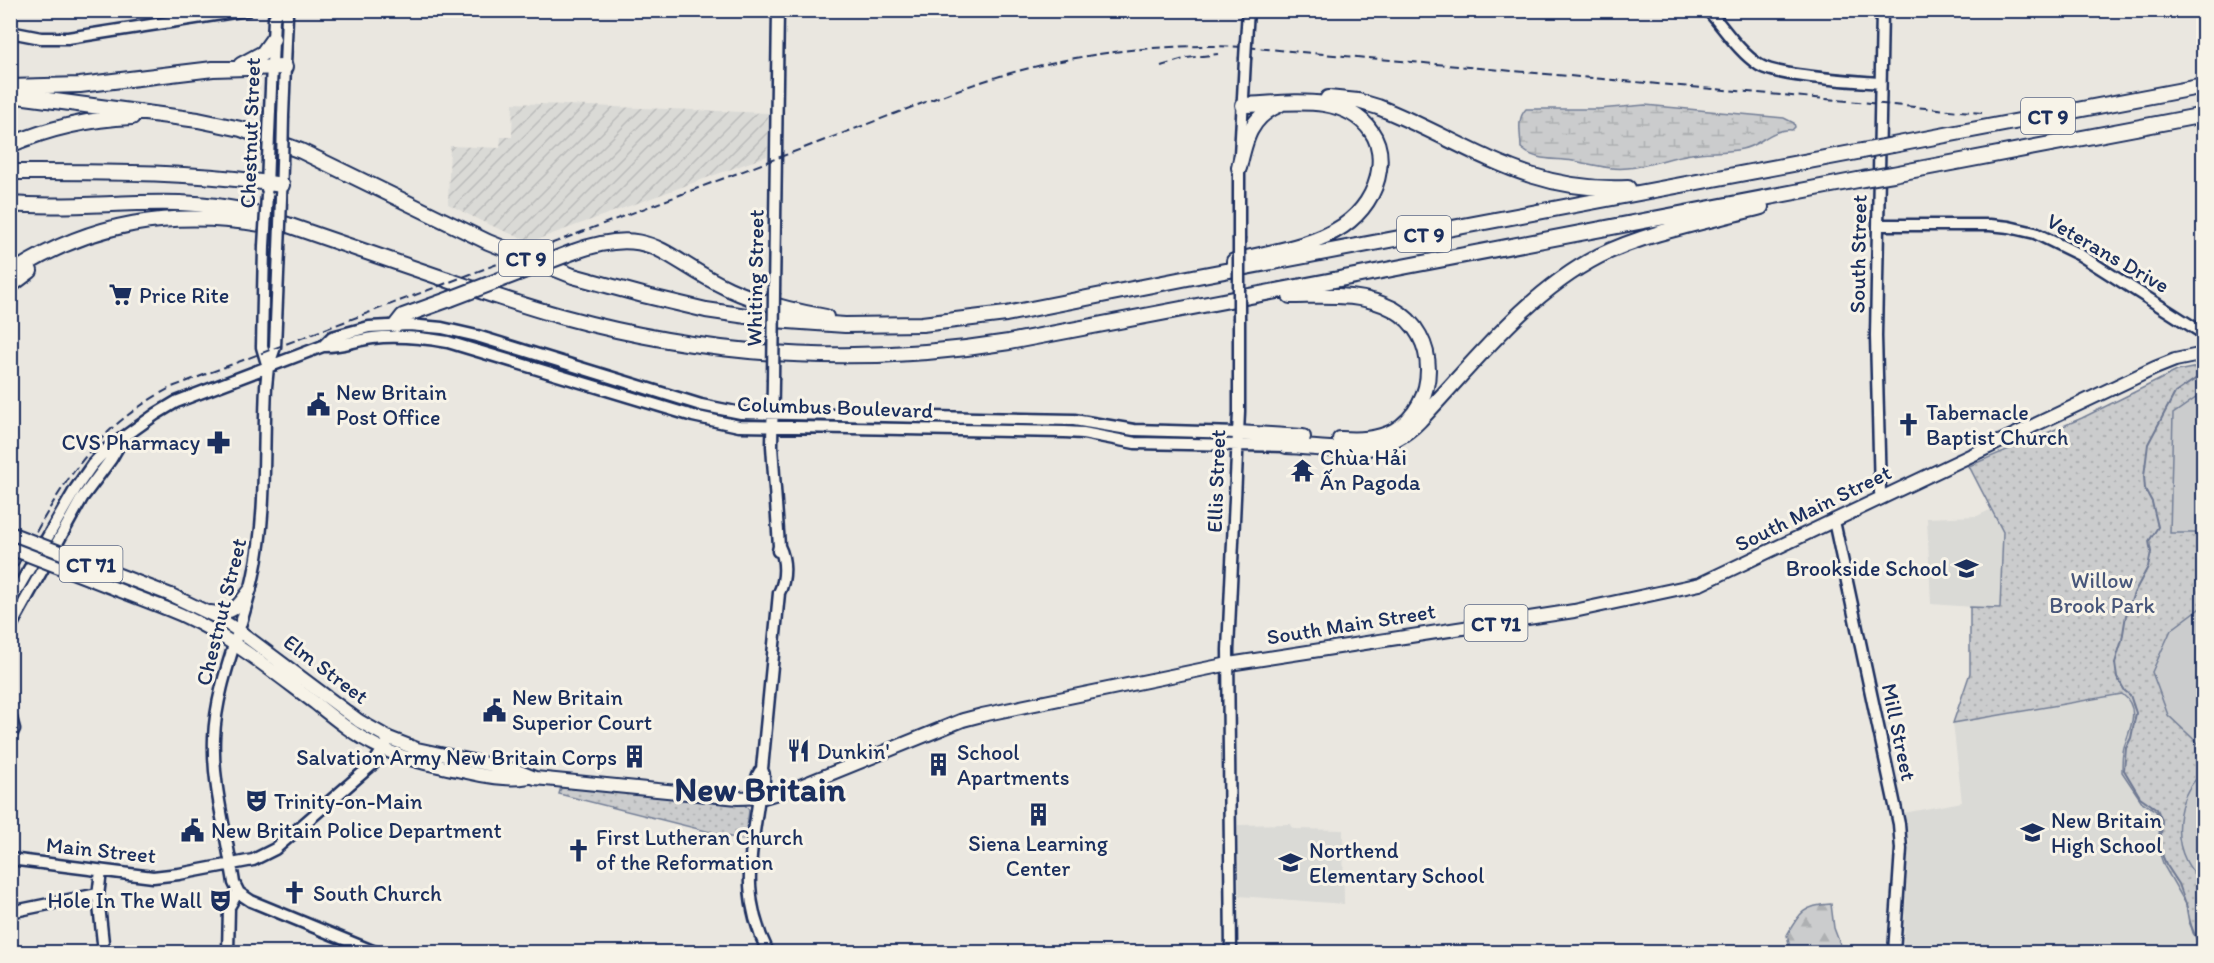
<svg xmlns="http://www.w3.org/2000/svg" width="2214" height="963" font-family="Itim,sans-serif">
<defs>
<pattern id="industrial-furrows" width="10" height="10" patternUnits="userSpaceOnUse" patternTransform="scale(1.5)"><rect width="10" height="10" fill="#dadad6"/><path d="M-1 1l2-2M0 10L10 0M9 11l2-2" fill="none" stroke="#babbba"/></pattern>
<pattern id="forest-firs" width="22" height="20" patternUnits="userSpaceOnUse" patternTransform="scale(1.5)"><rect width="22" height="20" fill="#cbcccd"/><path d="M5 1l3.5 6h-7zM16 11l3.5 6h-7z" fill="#aeb0b2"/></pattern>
<pattern id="wetland-marsh" width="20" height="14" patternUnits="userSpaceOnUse" patternTransform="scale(1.5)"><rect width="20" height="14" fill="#cbcccd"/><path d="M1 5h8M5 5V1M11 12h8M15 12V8" fill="none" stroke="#aeb0b2"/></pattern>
<pattern id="park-dots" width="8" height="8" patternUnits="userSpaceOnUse" patternTransform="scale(1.5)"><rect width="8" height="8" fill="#cbcccd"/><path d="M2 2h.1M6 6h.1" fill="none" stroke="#aeb0b2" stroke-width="1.8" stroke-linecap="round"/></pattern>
</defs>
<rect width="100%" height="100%" fill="#eae7e0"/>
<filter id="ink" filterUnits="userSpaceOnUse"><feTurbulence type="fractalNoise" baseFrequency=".0167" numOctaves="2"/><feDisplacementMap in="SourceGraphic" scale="12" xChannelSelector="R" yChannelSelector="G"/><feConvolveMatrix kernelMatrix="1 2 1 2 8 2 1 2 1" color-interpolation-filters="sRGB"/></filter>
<g filter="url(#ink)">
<path fill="#dadad6" d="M1992 509 2003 532 2000 609 1931 604 1927 518 1977 516Z
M2122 694 2128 699 2134 715 2129 737 2124 749 2142 802 2156 811 2160 823 2158 849 2164 866 2186 904 2193 932 2203 947V952H1903L1909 842 1904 813 1962 802 1953 723Z
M1291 824 1293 829 1343 830 1344 904 1239 896 1238 825Z"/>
<path fill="url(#industrial-furrows)" d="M513 103 769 113 767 156 530 242 481 221 448 204 450 146 500 148 501 137H512Z"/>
<path fill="url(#forest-firs)" stroke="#737e96" stroke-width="1.5" d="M1831 904 1834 928 1843 952H1791L1787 935C1799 913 1804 905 1831 904Z"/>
<path fill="url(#wetland-marsh)" stroke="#737e96" stroke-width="1.5" d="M1645 105 1784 118 1794 123 1795 127 1792 130C1771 128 1760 146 1742 149 1725 153 1708 151 1691 154 1670 157 1649 166 1628 168 1609 170 1591 164 1573 161 1554 158 1536 162 1521 148 1521 135 1516 119 1526 109H1599Z"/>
<path fill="url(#park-dots)" stroke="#737e96" stroke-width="1.5" d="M2203 366V947L2193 933 2186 904 2164 866 2158 849 2160 823 2156 811 2142 802 2122 772C2122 764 2122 755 2124 747 2130 729 2141 708 2122 694L1953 723 1970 673V607L2000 608 2003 532 1969 466 2082 418 2177 371Z
M561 787 745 805 749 810 746 837 742 840 559 794Z"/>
<path fill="#cbcccd" stroke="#737e96" stroke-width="1.5" d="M2203 393V533H2170L2173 414Z
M2203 606V748L2168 715 2152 672 2171 630Z
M2203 773V884C2197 877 2190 869 2186 861 2172 833 2178 792 2203 773Z"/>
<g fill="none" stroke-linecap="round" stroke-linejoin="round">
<path stroke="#6d7892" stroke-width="2" d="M2202 952 2189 921 2186 904 2179 884 2166 864 2160 850 2162 821 2157 809 2140 797 2124 770 2126 748 2131 738 2136 713 2130 695 2125 691 2117 677 2115 663 2122 640 2126 615 2134 593 2148 567 2151 552 2149 541 2158 527 2152 502 2145 489 2144 476 2148 444 2175 393 2204 373"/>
<defs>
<path id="secondary" d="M1708 10C1724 28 1739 52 1759 65 1777 77 1855 81 1880 83
M1882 10 1876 336 1880 492 1882 498
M10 32 41 38H68L247 10
M1246 42 1248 10
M270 111 274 18 279 10
M283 116 287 16 285 10
M267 189 268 159
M281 199 282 164
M1878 225H1990L2009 227 2035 233 2080 255 2204 334
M1239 238V175L1245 59
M264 246 262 347 268 367
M279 250 275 347 268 367 266 387C263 448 267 514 254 574 243 629 216 682 214 738 212 786 227 835 234 883L239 893 251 901 375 952
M774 293 778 10
M323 346C340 347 356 340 373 338 398 335 424 338 448 342L693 416 739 426 1065 432 1083 433 1135 443 1286 446
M773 380 772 446 779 546 778 551
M1834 521 1899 824 1901 849 1894 952
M10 602 76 488 92 465 107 449 156 414 176 402 323 346 332 337 369 327 409 325 442 328 477 336 701 405 741 413 1074 420 1134 430 1238 433
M10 628 82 498 111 459 122 440
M10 714 14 729 10 737
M758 798C756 787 754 777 762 769
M10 859 153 877 179 874 253 860 275 849 374 763 387 743
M101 871 98 896 104 952
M10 912 98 894
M228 952 229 907 238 892
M768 952C741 898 750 861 758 804 759 791 768 782 762 769L779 593C786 579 786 560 779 546
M1231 952 1228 650 1239 412V319"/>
<path id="primary" d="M171 595 215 616 239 631 359 721 389 738 417 749 515 770 535 778 738 798 764 797 798 787 963 720 982 715 1229 664 1574 611 1700 584 2155 368 2175 360 2204 354
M165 608C221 629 268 668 315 703 334 718 353 734 375 745 402 759 432 765 462 771 484 776 506 781 529 777
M210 612C234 615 237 607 250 590"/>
<path id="highway" d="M241 65 263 53 273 39
M10 87 80 85 213 69 285 67
M10 95 198 120 241 129 301 151 488 242 573 276 643 295 706 310 774 320 845 325 922 324 1006 314 1198 276 1862 151
M1328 98 1358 101 1378 107C1467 142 1524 193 1628 188
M10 145C49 128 90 119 132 117
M1893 145 2204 86
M1239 168C1245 140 1250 117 1279 105
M10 172C101 172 192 171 282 185
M1893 174 2204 115
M10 204C92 211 173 192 253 213 316 235 379 256 442 278 483 292 523 306 564 317 710 357 860 366 1009 342L1863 179
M573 252C654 223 662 258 729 289 760 303 792 311 826 317
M1234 261C1270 252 1312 247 1343 226 1362 213 1376 193 1379 170 1381 156 1379 142 1371 131 1343 91 1284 104 1243 105
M10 274C91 221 173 209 267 225
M10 286 30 271
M1290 296C1325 296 1361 292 1393 309 1440 335 1439 404 1394 431 1377 440 1359 440 1340 439
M396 325 403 316 450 299
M1238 433 1303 437
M1286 446C1337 448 1380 461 1419 421 1474 363 1527 293 1599 256 1647 232 1709 221 1761 207"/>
</defs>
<use href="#secondary" stroke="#1b2f5e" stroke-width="15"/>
<use href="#primary" stroke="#1b2f5e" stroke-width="16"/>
<use href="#highway" stroke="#1b2f5e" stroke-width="18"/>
<use href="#secondary" stroke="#f7f3e8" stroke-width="10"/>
<use href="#primary" stroke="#f7f3e8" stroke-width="12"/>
<use href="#highway" stroke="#f7f3e8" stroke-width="14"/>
<path stroke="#1b2f5e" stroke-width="2" stroke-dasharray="9 4.5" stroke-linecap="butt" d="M1161 66 1187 58 1218 54
M2196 132 2204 133
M10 579C56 497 84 433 172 387L952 92C1047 57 1144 42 1245 47L1982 113"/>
<defs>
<path id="secondary-bridge" d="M1245 59 1246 42
M268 159 270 111
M282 164 283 116
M1239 238V319
M264 246 267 195
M279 250 281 199
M773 380 774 293"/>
<path id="primary-bridge" d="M10 533 171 595
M10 548 165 608"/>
<path id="highway-bridge" d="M1862 151 1893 145
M1863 179 1893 174
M450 299 573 252"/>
</defs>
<use href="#secondary-bridge" stroke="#1b2f5e" stroke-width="15" stroke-linecap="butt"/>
<use href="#primary-bridge" stroke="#1b2f5e" stroke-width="16" stroke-linecap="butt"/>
<use href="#highway-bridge" stroke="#1b2f5e" stroke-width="18" stroke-linecap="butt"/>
<use href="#secondary-bridge" stroke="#f7f3e8" stroke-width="10"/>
<use href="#primary-bridge" stroke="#f7f3e8" stroke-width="12"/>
<use href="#highway-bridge" stroke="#f7f3e8" stroke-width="14"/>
</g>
</g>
<defs>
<symbol id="supermarket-bare" viewBox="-9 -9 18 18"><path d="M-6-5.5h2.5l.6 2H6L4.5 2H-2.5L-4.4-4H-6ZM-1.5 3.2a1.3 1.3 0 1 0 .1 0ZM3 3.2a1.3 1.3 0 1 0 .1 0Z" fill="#1b2f5e" stroke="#f7f3e8" stroke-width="2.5" paint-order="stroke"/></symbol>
<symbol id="civic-bare" viewBox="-9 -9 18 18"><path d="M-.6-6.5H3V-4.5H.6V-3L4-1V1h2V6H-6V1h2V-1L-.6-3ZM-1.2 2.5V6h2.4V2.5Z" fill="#1b2f5e" stroke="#f7f3e8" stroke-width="2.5" paint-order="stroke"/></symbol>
<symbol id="church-bare" viewBox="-9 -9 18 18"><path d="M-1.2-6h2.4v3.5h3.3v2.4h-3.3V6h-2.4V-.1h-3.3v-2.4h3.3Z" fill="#1b2f5e" stroke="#f7f3e8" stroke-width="2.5" paint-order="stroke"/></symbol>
<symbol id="pharmacy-bare" viewBox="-9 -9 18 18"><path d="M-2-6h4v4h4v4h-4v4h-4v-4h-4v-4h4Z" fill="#1b2f5e" stroke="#f7f3e8" stroke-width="2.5" paint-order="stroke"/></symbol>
<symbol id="temple-bare" viewBox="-9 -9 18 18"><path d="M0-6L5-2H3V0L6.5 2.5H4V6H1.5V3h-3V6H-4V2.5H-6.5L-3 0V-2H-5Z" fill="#1b2f5e" stroke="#f7f3e8" stroke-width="2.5" paint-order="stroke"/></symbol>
<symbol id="school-bare" viewBox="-9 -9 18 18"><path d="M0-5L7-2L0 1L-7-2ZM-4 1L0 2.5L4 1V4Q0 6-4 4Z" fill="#1b2f5e" stroke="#f7f3e8" stroke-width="2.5" paint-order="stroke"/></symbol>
<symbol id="restaurant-bare" viewBox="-9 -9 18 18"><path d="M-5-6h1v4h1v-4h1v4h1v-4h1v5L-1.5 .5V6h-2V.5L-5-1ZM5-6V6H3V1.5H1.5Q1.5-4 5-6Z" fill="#1b2f5e" stroke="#f7f3e8" stroke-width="2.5" paint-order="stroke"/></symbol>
<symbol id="building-bare" viewBox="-9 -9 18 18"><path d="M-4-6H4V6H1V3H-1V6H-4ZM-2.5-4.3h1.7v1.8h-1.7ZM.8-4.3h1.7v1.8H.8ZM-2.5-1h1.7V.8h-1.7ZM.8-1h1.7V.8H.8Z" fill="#1b2f5e" stroke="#f7f3e8" stroke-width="2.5" paint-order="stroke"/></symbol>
<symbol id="theatre-bare" viewBox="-9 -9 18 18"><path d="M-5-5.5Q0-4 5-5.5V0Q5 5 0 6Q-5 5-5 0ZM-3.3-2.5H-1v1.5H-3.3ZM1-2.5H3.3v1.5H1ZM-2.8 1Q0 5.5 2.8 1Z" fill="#1b2f5e" stroke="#f7f3e8" stroke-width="2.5" paint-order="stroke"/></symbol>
</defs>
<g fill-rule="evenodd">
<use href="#supermarket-bare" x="104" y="278" width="33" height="33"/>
<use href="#civic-bare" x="302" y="388" width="33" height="33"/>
<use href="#church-bare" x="1892" y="408" width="33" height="33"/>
<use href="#pharmacy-bare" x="202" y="426" width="33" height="33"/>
<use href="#temple-bare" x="1286" y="454" width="33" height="33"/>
<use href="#school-bare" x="1950" y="552" width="33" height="33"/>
<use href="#civic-bare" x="478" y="694" width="33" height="33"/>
<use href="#restaurant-bare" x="782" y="734" width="33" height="33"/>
<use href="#building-bare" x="618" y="740" width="33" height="33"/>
<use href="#building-bare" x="922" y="748" width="33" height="33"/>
<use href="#theatre-bare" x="240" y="784" width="33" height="33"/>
<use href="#building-bare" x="1022" y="798" width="33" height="33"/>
<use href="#civic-bare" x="176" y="814" width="33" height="33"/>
<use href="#school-bare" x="2016" y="816" width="33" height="33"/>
<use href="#church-bare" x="562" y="834" width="33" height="33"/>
<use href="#school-bare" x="1274" y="846" width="33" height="33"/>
<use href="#church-bare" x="278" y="876" width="33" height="33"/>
<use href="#theatre-bare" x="204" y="884" width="33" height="33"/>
</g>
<g text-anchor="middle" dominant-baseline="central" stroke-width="6" stroke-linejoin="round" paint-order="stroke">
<g fill="#f7f3e8" stroke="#5d6a87" stroke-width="1.5">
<rect x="2021" y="98" width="54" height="36" rx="4.5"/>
<rect x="1397" y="216" width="54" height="36" rx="4.5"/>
<rect x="499" y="240" width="54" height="36" rx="4.5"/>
<rect x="59.5" y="546" width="63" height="36" rx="4.5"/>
<rect x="1464.5" y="605" width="63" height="36" rx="4.5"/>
</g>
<g font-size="21" font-weight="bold" fill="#1b2f5e">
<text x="2048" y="116">CT 9</text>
<text x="1424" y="234">CT 9</text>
<text x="526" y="258">CT 9</text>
<text x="91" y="564">CT 71</text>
<text x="1496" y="623">CT 71</text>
</g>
<g font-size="22" fill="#1b2f5e" stroke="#f7f3e8">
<text transform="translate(250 133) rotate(-88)">Chestnut Street</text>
<text transform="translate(2108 253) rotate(30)">Veterans Drive</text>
<text transform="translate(1858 254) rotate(-89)">South Street</text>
<text transform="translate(755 278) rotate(-89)">Whiting Street</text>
<text transform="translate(835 407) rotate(2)">Columbus Boulevard</text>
<text transform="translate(1216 481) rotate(-88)">Ellis Street</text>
<text transform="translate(1813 508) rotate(-26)">South Main Street</text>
<text transform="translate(221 612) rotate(-76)">Chestnut Street</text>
<text transform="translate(1351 624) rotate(-9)">South Main Street</text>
<text transform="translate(326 669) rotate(37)">Elm Street</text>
<text transform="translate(1899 732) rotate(78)">Mill Street</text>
<text transform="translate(101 850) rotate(6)">Main Street</text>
</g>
<g font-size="22" fill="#1b2f5e" stroke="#f7f3e8" text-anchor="start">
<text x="139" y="295">Price Rite</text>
<text x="336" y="392">New Britain<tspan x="336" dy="25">Post Office</tspan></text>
<text x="1926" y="412">Tabernacle<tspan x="1926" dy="25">Baptist Church</tspan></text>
<text x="200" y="442" text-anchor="end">CVS Pharmacy</text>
<text x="1320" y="457">Chùa Hải<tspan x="1320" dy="25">Ấn Pagoda</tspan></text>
<text x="1948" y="568" text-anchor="end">Brookside School</text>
<text x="512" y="697">New Britain<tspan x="512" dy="25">Superior Court</tspan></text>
<text x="817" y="751">Dunkin'</text>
<text x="957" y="752">School<tspan x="957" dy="25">Apartments</tspan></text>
<text x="617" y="757" text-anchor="end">Salvation Army New Britain Corps</text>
<text x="274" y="801">Trinity-on-Main</text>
<text x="2051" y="820">New Britain<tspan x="2051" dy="25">High School</tspan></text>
<text x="211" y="830">New Britain Police Department</text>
<text x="596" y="837">First Lutheran Church<tspan x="596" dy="25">of the Reformation</tspan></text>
<text x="1038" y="843" text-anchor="middle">Siena Learning<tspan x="1038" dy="25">Center</tspan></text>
<text x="1309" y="850">Northend<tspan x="1309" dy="25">Elementary School</tspan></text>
<text x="313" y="893">South Church</text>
<text x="202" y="900" text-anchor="end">Hole In The Wall</text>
</g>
<g font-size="22" fill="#47567a" stroke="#f7f3e8">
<text x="2102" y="580">Willow<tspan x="2102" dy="25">Brook Park</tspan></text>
</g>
<g font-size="34" font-weight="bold" fill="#1b2f5e" stroke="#f7f3e8">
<text x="760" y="789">New Britain</text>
</g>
</g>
<rect width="2214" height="963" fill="none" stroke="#f7f3e8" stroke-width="36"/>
<rect x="18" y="18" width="2178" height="927" fill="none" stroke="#1b2f5e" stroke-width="2" filter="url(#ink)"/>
</svg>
